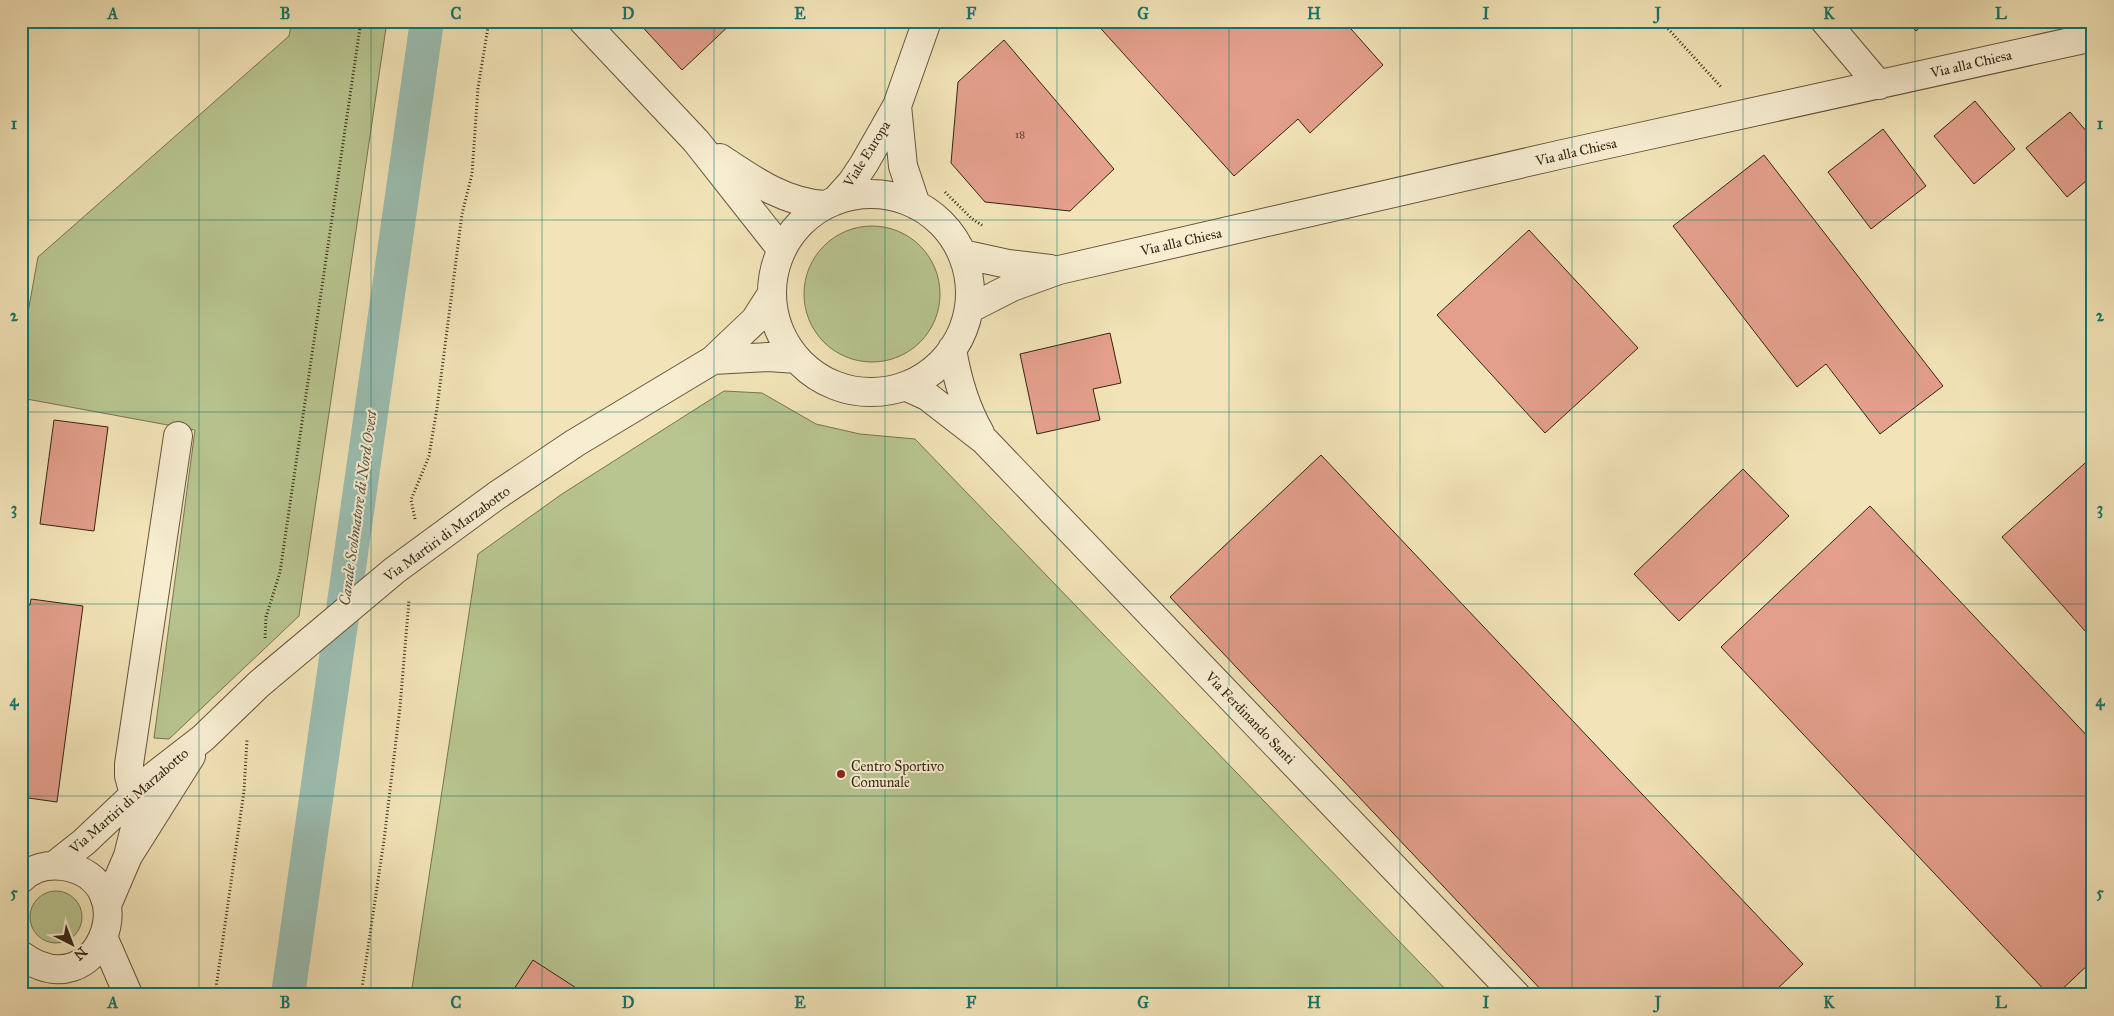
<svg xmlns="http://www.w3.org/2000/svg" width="2114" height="1016" font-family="'IM FELL Great Primer',serif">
<rect width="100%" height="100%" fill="#f2e4b8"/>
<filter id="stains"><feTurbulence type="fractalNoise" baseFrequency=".004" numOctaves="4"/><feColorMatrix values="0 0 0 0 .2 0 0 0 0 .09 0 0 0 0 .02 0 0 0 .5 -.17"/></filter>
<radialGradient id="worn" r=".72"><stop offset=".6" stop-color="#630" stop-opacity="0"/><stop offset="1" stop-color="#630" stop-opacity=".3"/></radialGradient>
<path fill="#b8c590" stroke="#777452" d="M292 21H387L299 616 169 739 154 738 195 430 21 398V351L38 257 289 36Z
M804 294a68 68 0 1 1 136 0a68 68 0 1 1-136 0Z
M724 391 762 393 816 424 860 434 915 439 1451 995H411L478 554 562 494Z
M30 917a26 26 0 1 1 52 0a26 26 0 1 1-52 0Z"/>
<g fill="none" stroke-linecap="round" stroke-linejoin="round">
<path stroke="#9bbeb2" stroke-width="34" d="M288 995 427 21"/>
</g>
<path fill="#e39f8c" stroke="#362414" d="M637 21H734L682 70Z
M1094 21H1344L1383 65 1310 133 1298 119 1234 176Z
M1907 21H1927L1916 31Z
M1004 40 1114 169 1070 211 985 202 951 163 958 82Z
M1975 101 2015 149 1974 184 1934 136Z
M2070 112 2093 139V175L2067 197 2026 148Z
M1883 129 1926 186 1871 229 1828 172Z
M1764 155 1943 386 1880 434 1826 364 1797 387 1673 226Z
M1529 230 1638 348 1545 433 1437 315Z
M1110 333 1121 383 1093 389 1100 420 1037 434 1020 354Z
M54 420 108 427 94 531 40 524Z
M1321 455 1803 964 1771 995H1546L1170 597Z
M2093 456V640L2002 537Z
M1743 469 1789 516 1679 621 1634 574Z
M1870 506 2093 742V960L2056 995H2049L1721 647Z
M31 599 83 606 57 802 21 797V604L30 605Z
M533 960 587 995H510Z"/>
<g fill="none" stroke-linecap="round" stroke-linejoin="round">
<defs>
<path id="minor" d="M583 21 696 141 782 250
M1825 21 1879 85
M897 106 903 166 916 205
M720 158C753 180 785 203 825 205
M772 293a99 99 0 1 1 198 0a99 99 0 1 1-198 0Z
M835 201 852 182 864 164 897 106 927 21
M962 254 1008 264 1050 269
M969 309 1012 287 1059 270 1563 154 2093 37
M952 349C957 379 965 407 980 433
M713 360 768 357 797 359
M905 386 927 396 985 441 1516 995
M128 856 139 812 129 776V764L178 436
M55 865 84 842 154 776 203 738 259 684 395 570 496 496 575 443 713 360 755 320 771 295
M21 879C32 868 48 864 63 866 148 879 99 1012 21 955
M107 905 128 856 191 756
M104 939 128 994"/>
</defs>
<use href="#minor" stroke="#65543d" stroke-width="30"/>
<path stroke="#362414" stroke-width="3" stroke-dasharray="1 2.5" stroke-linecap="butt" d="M1661 21 1722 88
M945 192 971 218 983 226
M415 519 411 500 429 456 437 408 462 214 472 174 478 88 489 21
M265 638 266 617 280 572 361 21
M215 995 244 791 247 740
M361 995 384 840 400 707 409 600"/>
<use href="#minor" stroke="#f7edd1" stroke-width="28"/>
</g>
<path fill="none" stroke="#0f766e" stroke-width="1" stroke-opacity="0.55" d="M199 21V995M371 21V995M542 21V995M714 21V995M885 21V995M1057 21V995M1229 21V995M1400 21V995M1572 21V995M1743 21V995M1915 21V995M21 220H2093M21 412H2093M21 604H2093M21 796H2093"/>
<circle fill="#8f2418" stroke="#f7edd1" stroke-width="2" cx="841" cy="774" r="5"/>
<g text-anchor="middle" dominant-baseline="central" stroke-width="4" stroke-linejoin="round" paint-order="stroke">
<g font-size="11" fill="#614332">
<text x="1020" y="134">18</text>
</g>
<g font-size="14" fill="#362414" stroke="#f7edd1">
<text transform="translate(1971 64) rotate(-13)">Via alla Chiesa</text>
<text transform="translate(1576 152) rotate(-13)">Via alla Chiesa</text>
<text transform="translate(867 154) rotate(-58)">Viale Europa</text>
<text transform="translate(1181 242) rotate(-13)">Via alla Chiesa</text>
<text transform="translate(447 534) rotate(-36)">Via Martiri di Marzabotto</text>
<text transform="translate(1250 718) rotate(46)">Via Ferdinando Santi</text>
<text transform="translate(129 801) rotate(-41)">Via Martiri di Marzabotto</text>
</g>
<g font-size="14" fill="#362414" stroke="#f7edd1" text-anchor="start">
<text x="851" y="766">Centro Sportivo<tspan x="851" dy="16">Comunale</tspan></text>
</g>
<g font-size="15" font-style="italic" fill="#545243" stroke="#f7edd1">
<text transform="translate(358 508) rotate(-82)">Canale Scolmatore di Nord Ovest</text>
</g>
</g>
<rect width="2114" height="1016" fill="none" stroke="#f2e4b8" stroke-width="55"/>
<g transform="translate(72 944) rotate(138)" stroke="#f7edd1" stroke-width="4" paint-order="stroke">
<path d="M0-4L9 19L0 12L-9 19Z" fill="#362414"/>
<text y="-8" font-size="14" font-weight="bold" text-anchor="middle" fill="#362414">N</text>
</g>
<rect x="28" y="28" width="2058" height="960" fill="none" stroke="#0f766e" stroke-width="2"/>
<g font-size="16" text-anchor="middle" font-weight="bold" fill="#0f766e">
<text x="113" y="19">A</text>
<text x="285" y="19">B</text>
<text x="456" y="19">C</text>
<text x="628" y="19">D</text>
<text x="800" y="19">E</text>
<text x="971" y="19">F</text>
<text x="1143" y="19">G</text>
<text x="1314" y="19">H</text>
<text x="1486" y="19">I</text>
<text x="1658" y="19">J</text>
<text x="1829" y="19">K</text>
<text x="2001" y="19">L</text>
<text x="14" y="129">1</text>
<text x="2100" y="129">1</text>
<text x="14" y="321">2</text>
<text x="2100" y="321">2</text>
<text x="14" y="514">3</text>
<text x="2100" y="514">3</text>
<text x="14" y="706">4</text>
<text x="2100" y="706">4</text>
<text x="14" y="898">5</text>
<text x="2100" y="898">5</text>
<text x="113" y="1008">A</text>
<text x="285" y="1008">B</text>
<text x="456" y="1008">C</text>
<text x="628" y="1008">D</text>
<text x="800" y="1008">E</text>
<text x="971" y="1008">F</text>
<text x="1143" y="1008">G</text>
<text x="1314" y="1008">H</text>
<text x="1486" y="1008">I</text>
<text x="1658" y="1008">J</text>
<text x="1829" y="1008">K</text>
<text x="2001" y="1008">L</text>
</g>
<rect width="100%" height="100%" filter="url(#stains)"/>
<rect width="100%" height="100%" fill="url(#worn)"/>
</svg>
